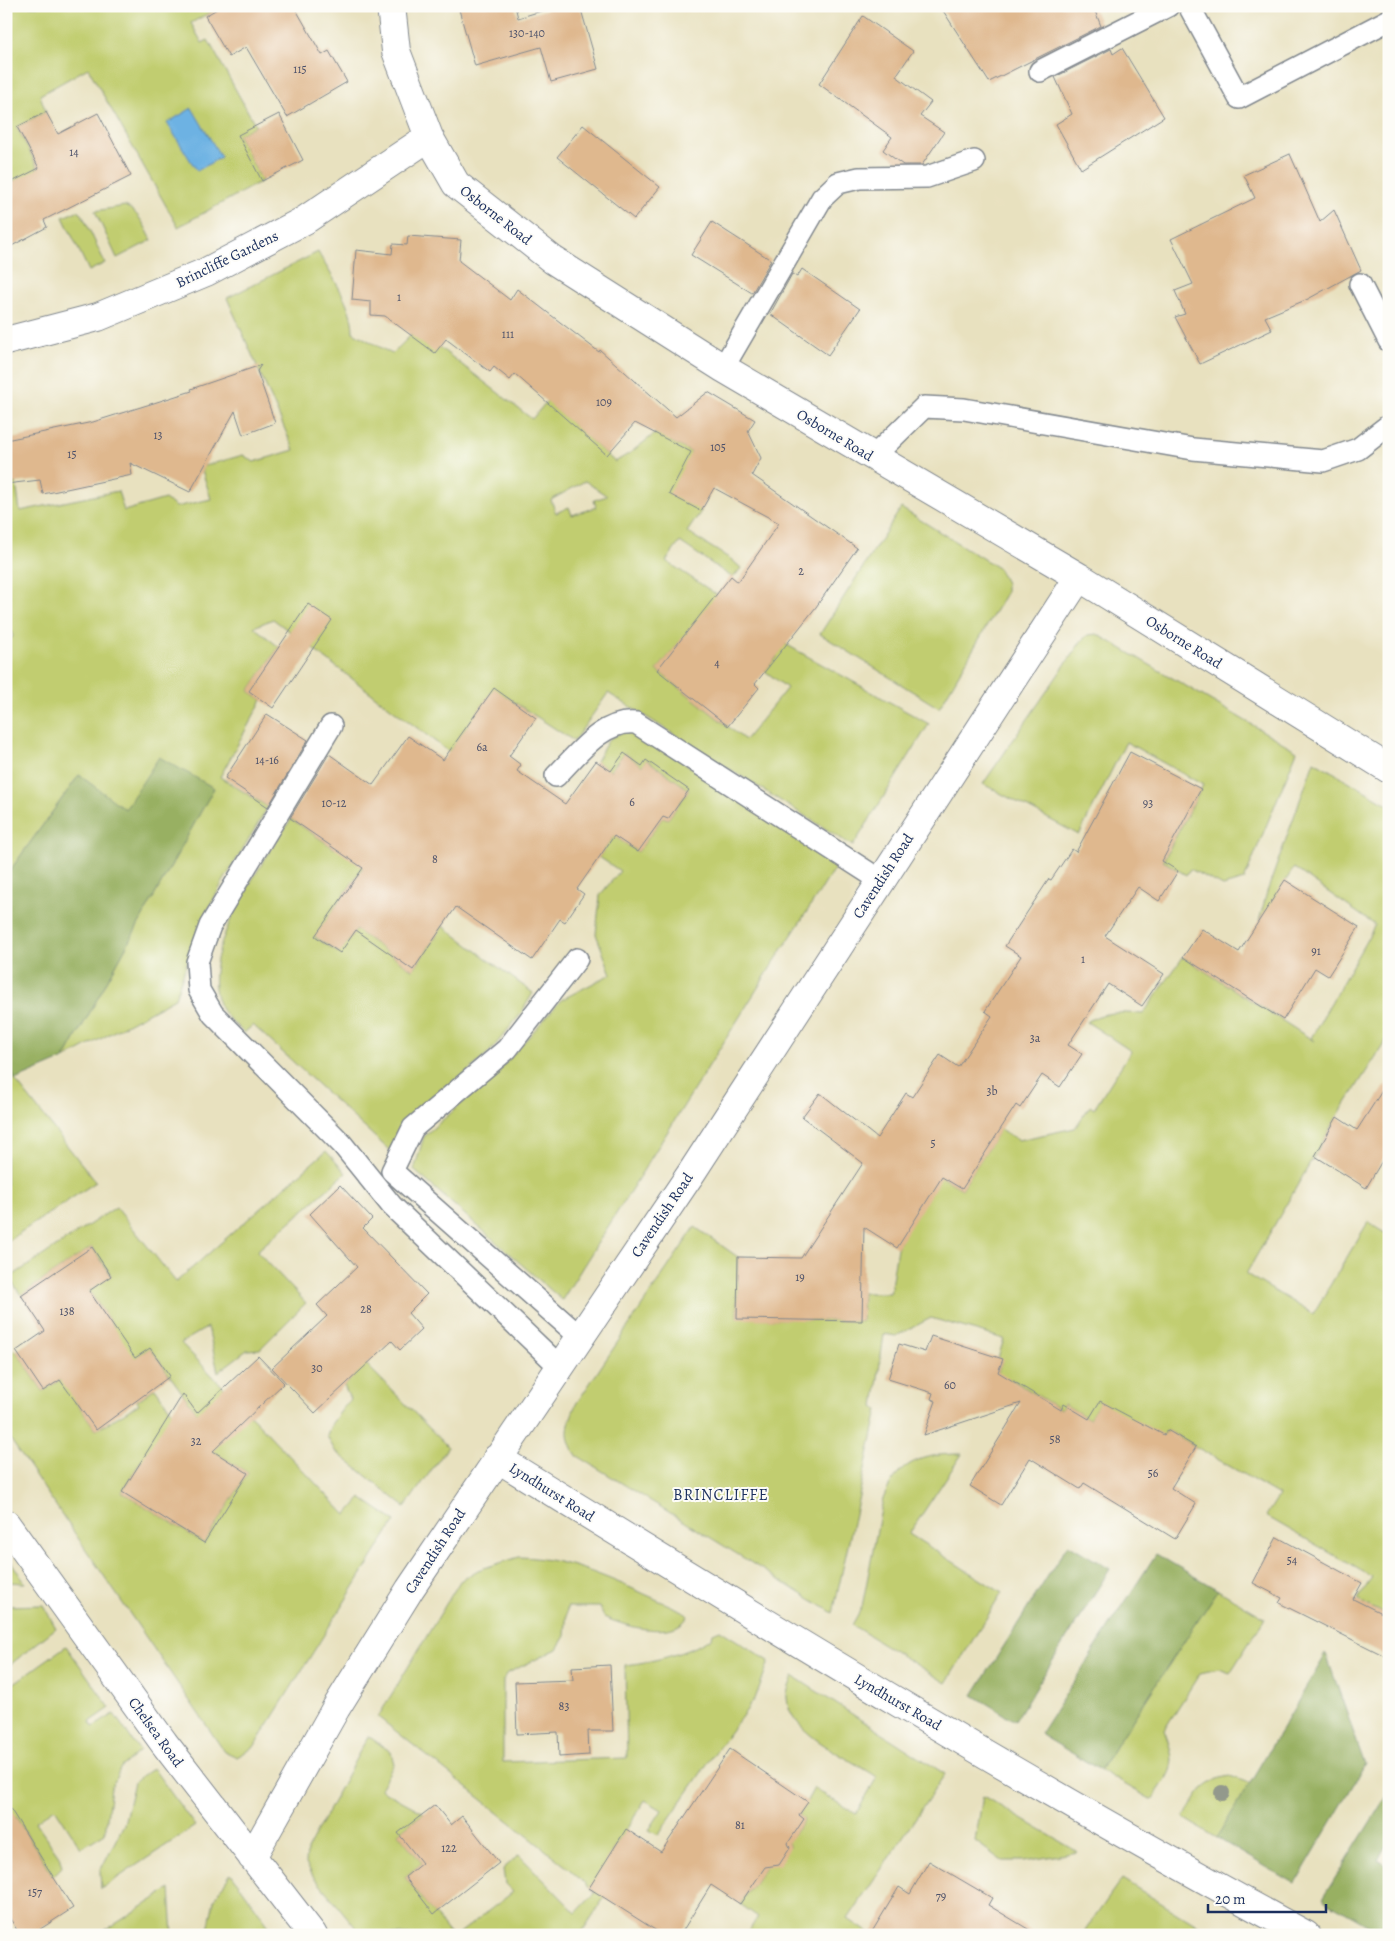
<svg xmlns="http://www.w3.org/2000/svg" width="1395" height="1941" font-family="Alegreya,serif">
<rect width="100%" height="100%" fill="#fdfcf7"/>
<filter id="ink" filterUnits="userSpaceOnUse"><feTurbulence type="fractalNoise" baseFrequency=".02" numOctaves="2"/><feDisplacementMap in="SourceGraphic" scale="10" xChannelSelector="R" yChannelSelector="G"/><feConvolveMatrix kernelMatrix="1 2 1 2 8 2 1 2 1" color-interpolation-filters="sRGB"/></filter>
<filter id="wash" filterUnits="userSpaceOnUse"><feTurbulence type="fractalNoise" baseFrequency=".0096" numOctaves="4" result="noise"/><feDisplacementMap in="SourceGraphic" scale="20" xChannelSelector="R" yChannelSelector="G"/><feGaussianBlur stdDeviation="1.12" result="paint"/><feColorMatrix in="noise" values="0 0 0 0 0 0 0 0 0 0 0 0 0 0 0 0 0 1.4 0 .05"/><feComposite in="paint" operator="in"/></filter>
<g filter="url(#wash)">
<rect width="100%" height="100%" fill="#e8e1bf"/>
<path fill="#c1cd6f" stroke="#6e7e66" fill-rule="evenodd" d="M6 6H222L191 23 202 43 208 40 256 126 238 135 262 181 178 227 88 68 40 95 46 112 17 127 39 170 6 185Z
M125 206C139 212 145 227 152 240L117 258 95 211Z
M77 211 82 214 105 263 89 271 63 217Z
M318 252C331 276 353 304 353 332L392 354 411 335 439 347 532 419 547 401 615 462 630 453 688 408 670 441 691 452 685 502 702 510 687 532 732 560 741 568 733 578 680 542 666 561 734 606 691 628 657 670 745 740 787 688 765 671 777 657 771 636 929 724 853 846 608 693 574 741 494 689 449 752 273 619 254 627 279 647 249 691 262 700 220 777 268 807 223 882 199 927 175 998 64 1059 214 788 125 810 79 775 6 876V640L13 637 6 617V484L16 483 20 511 118 491 124 511 165 499 176 507 211 499 201 467 243 455 254 462 294 450 227 298ZM585 481 607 496 594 500 596 507 572 515 569 507 556 513 551 500Z
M901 508 998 568 1006 583V593L939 708 820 634Z
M1097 634 1297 751 1244 880 1223 886 1190 869 1186 875 1163 861 1203 785 1126 742 1079 835 983 784 1082 640 1088 635Z
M630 728 839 862 769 970 562 1300 414 1170 424 1136 496 1074 561 1000 611 974 596 934 600 895 620 871 599 857 614 836 638 852 663 817 668 819 689 790 647 760 642 766 624 753 610 771 596 761 609 739Z
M1314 761 1389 805V1036L1337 1117 1246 1274 1313 1314 1368 1222 1389 1235V1617L1358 1600 1372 1577 1266 1516 1279 1495 1167 1430 1150 1458 1100 1402 1089 1419 1064 1404 1061 1410 1011 1379 1001 1394 992 1391 1002 1360 998 1358 1004 1339 931 1318 896 1336 884 1334 874 1407 878 1410 833 1613 576 1455C563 1435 568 1425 576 1404L695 1227 738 1257 737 1318 862 1321 863 1293H890L897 1248 937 1174 962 1189 1000 1129 1018 1140 1075 1128 1090 1106 1094 1109 1131 1051 1087 1022C1104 1010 1122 1013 1143 1014L1183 957 1314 1041 1311 1038 1375 925 1294 868 1259 921 1267 892Z
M377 787 409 800 315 937 339 953 356 930 413 970 443 926 533 993 520 1015 488 1054 405 1125 390 1151 253 1025 244 1033C237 1026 226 1017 221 1008 193 956 264 862 291 819L335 849Z
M6 1051 15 1080 96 1182 6 1242V1123L13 1119 6 1106Z
M326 1151 346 1173 257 1251 306 1303 260 1349 247 1350 218 1372 208 1327 181 1343 346 1515 361 1498 395 1521 254 1747 237 1757 224 1751 6 1433V1347L16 1351 43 1391 97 1356 113 1326 89 1291 111 1275 92 1247 21 1295 9 1278 116 1207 176 1282ZM150 1348 214 1437 203 1445 248 1473 204 1543 122 1492 141 1461 187 1433 155 1388 137 1401 139 1404 96 1430 75 1401Z
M366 1364 448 1447 405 1507 335 1451 327 1436 332 1423 350 1399 344 1386Z
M962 1454 909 1534 1002 1593 946 1683 852 1625 862 1607 883 1499C899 1460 923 1454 962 1454Z
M6 1554 25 1583 6 1582Z
M519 1557C577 1558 630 1589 683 1611L688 1616C675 1641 623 1626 604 1617L599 1607H567L565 1636 557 1649 508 1673 503 1680V1762L627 1758 625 1665C654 1662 687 1653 712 1638L713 1633 720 1630 769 1661 755 1699 721 1744 658 1835 649 1830 662 1810 645 1800 611 1853 627 1863 580 1935H457L513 1892 505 1884 503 1869 519 1855 576 1913 595 1893 568 1868 378 1717 460 1581 478 1570Z
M1218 1590 1265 1618 1230 1673 1219 1669 1200 1673 1164 1730C1178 1767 1173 1768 1152 1800L1100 1770Z
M43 1605 56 1628 6 1668V1606Z
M66 1646 110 1708 90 1722 93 1727 114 1714 140 1751 121 1767 111 1788 105 1833 81 1848 55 1808 35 1822 59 1856 62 1867 53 1876 16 1817 6 1823V1689Z
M793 1676 945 1774 848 1919 872 1935H746L758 1917 740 1904 765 1867 790 1848 785 1835 794 1834 804 1819 799 1815 814 1788 856 1814 877 1777C852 1759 788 1734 787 1698 786 1692 791 1682 793 1676Z
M368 1736 391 1752 394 1764 380 1789 424 1813 398 1833 422 1863 405 1877 451 1935H362L313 1876 306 1863 307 1850Z
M153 1768 195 1826 101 1889 100 1871 124 1824 134 1782Z
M1230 1776 1250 1783 1217 1838 1184 1818C1197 1796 1202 1780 1230 1776Z
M983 1796 1078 1852 1024 1861H1002L975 1841Z
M231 1873 275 1935H207L214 1900Z
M1122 1879 1213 1935H1082Z
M170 1889 173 1935H98Z"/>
<path fill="#98b062" stroke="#5a7060" d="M159 757 214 788 64 1059 15 1080 6 1051V876L79 775 125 809Z
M1068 1544 1110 1569 1015 1721 973 1695Z
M1156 1554 1218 1590 1100 1770 1040 1734Z
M1326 1654 1365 1765 1295 1884 1217 1838Z
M1389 1792V1840L1378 1860 1389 1867V1935H1385L1322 1899Z"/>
<path fill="#6db2e3" stroke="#4470a0" d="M192 108 221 157 197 171 167 123Z"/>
<g id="blocks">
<path fill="#dfb88e" d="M222 6H294L322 55 329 51 347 82 287 117 246 47 229 57 205 16Z
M458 6H515L518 18 558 6H580L598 69 551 82 541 47 475 66Z
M940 6H1093L1101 26 989 82Z
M863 16 913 51 896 76 931 102 920 116 944 132 922 165H903L883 150 892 137 819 84Z
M1122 48 1164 117 1081 169 1056 124 1072 114 1055 77 1111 49 1113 54Z
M46 112 58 134 98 113 131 176 44 220 47 227 6 249V185L39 168 17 127Z
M279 114 303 160 262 181 238 135Z
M583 125 660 187 634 219 557 157Z
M1290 154 1320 222 1334 210 1361 270 1308 299 1265 317 1272 330 1200 364 1175 317 1185 314 1175 291 1193 284 1171 239 1255 198 1244 175Z
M712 222 771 260 752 293 691 255Z
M408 236 461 240 459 261 510 300 517 289 599 352 600 350 676 417 708 392 755 420 748 431 761 458 752 475 857 548 816 607 755 684 759 688 728 726 657 670 731 576 738 582 779 523 714 488 701 511 669 494 691 452 635 423 607 455 515 374 510 380 494 367 490 372 446 339 435 353 385 316 371 315V302L352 300 356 250 392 254 393 244 407 245Z
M802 269 860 309 828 355 770 314 792 274 797 277Z
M261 365 257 371 275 423 243 435 235 411 190 492 130 463 132 475 43 494 40 480 6 484V440L93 422 192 391 191 389Z
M308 604 332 620 273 708 249 691Z
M494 688 536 718 509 756 521 765 517 771 565 804 596 761 611 771 624 753 642 766 646 760 689 790 668 819 663 817 638 852 614 836 577 889 584 894 565 922 560 919 532 960 456 907 413 970 356 930 340 953 315 936 363 868 290 818 329 754 373 785 408 736 443 760Z
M267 714 308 740 268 807 225 778Z
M1130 752 1201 789 1162 861 1178 871 1159 901 1138 887 1105 936 1164 974 1142 1006 1108 984 1068 1045 1082 1054 1060 1087 1042 1075 1020 1108 1016 1105 962 1189 942 1177 897 1248 864 1227 862 1321 737 1319 738 1257 801 1258 863 1163 802 1117 820 1093 877 1138 906 1093 912 1097 940 1055 958 1067 992 1016 985 1011 1021 956 1005 946 1049 879 1051 880 1072 849 1076 852Z
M1285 880 1359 927 1328 976 1315 968 1283 1020 1183 957 1202 929 1239 952Z
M1389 1080V1149L1366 1188 1315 1156 1337 1117 1357 1130Z
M340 1185 372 1219 363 1228 427 1294 408 1313 422 1329 400 1350 392 1341 315 1413 272 1368 327 1316 317 1305 357 1267 310 1214Z
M92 1247 111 1276 89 1291 135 1358 150 1348 170 1376 96 1430 60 1380 43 1391 16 1351 45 1331 21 1295Z
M931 1336 1003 1359 998 1372 1061 1410 1064 1404 1089 1419 1100 1401 1164 1435 1167 1430 1196 1447 1171 1488 1196 1504 1175 1539 1084 1483 1080 1489 1030 1458 1001 1505 970 1486 1021 1403 924 1435 936 1401 931 1399 933 1393 888 1379 899 1344 925 1352Z
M258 1356 284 1383 213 1451 248 1473 204 1543 122 1492 183 1394 197 1413Z
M1277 1537 1362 1583 1353 1599 1389 1617V1658L1279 1603 1282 1598 1253 1583Z
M610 1665 613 1731H588L589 1755 559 1757 558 1732 517 1734 515 1682 573 1680 572 1667Z
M730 1749 808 1802 799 1815 804 1819 788 1843 790 1848 779 1865 765 1867 740 1904 711 1885 680 1935H663L589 1888 626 1829 661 1852Z
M6 1802 73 1908 31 1935H20L6 1912Z
M435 1805 451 1825 462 1816 499 1863 434 1914 405 1877 422 1863 398 1833Z
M929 1861 992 1898 988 1905 1038 1935H870L899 1887 910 1894Z"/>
</g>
</g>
<g filter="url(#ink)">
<use href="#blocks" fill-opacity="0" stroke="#82888e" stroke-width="1"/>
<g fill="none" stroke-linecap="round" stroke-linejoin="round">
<defs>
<path id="service" d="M1189 6 1239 98 1389 20
M1040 71 1168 6
M1360 284 1389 341
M723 368 822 198 838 183 859 178 927 177 974 161
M873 457 924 407 964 409 1193 449 1323 461 1358 449 1389 425
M331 726 210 926 197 962 199 990 213 1014 342 1144 392 1206 559 1366
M556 776C578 754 603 719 636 723L880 880
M577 959 507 1049 413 1128 392 1171 579 1336"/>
<path id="minor" d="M391 6 396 51 429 137 456 184 553 260 723 368 1079 577 1389 769
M6 341 98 317 206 272 305 220 429 137
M497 1458C763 1622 1030 1786 1306 1935
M6 1524 164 1743 313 1935
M252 1857 336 1708 410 1589 692 1172 1079 577"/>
</defs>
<use href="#service" stroke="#82888e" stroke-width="24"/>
<use href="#minor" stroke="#82888e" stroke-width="30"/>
<use href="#service" stroke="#fff" stroke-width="21"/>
<use href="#minor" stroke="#fff" stroke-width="28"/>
</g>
<circle fill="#93998c" cx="1222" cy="1793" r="8"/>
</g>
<g text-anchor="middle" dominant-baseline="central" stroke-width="4" stroke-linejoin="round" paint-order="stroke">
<g font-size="12" fill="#4c516a">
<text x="527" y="33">130-140</text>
<text x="300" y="69">115</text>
<text x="74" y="152">14</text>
<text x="399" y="297">1</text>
<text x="508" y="334">111</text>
<text x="604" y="402">109</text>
<text x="158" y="435">13</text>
<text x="718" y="447">105</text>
<text x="72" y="454">15</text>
<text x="801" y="571">2</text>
<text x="717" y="663">4</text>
<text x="482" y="747">6a</text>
<text x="267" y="760">14-16</text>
<text x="632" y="802">6</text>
<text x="334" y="803">10-12</text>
<text x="1148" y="803">93</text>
<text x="435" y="859">8</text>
<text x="1316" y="951">91</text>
<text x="1083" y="959">1</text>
<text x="1035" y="1038">3a</text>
<text x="992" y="1091">3b</text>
<text x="933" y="1143">5</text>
<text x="800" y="1277">19</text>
<text x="366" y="1309">28</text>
<text x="67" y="1311">138</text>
<text x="317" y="1368">30</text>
<text x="950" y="1385">60</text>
<text x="1055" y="1439">58</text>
<text x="196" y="1441">32</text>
<text x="1153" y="1473">56</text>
<text x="1292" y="1560">54</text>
<text x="564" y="1706">83</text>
<text x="740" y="1825">81</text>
<text x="449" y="1848">122</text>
<text x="35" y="1892">157</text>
<text x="941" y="1896">79</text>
</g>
<g font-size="15" fill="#1b2f5e" stroke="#fdfcf7">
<text transform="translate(496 215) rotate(38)">Osborne Road</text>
<text transform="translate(227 259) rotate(-26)">Brincliffe Gardens</text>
<text transform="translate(835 435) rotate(31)">Osborne Road</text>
<text transform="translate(1184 642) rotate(32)">Osborne Road</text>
<text transform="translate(883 876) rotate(-57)">Cavendish Road</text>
<text transform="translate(662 1215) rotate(-56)">Cavendish Road</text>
<text transform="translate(552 1492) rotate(32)">Lyndhurst Road</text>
<text transform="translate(435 1551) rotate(-57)">Cavendish Road</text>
<text transform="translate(898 1702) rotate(30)">Lyndhurst Road</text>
<text transform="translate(156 1732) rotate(54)">Chelsea Road</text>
</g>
<g font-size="16" letter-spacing="1" fill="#1b2f5e" stroke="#fdfcf7">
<text x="721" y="1495">BRINCLIFFE</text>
</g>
</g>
<rect width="1395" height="1941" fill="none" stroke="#fdfcf7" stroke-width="25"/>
<path d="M1208 1904v8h118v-8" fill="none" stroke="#1b2f5e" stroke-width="2.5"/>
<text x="1215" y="1904" font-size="15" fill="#1b2f5e" stroke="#fdfcf7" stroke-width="4" paint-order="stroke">20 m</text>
</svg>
